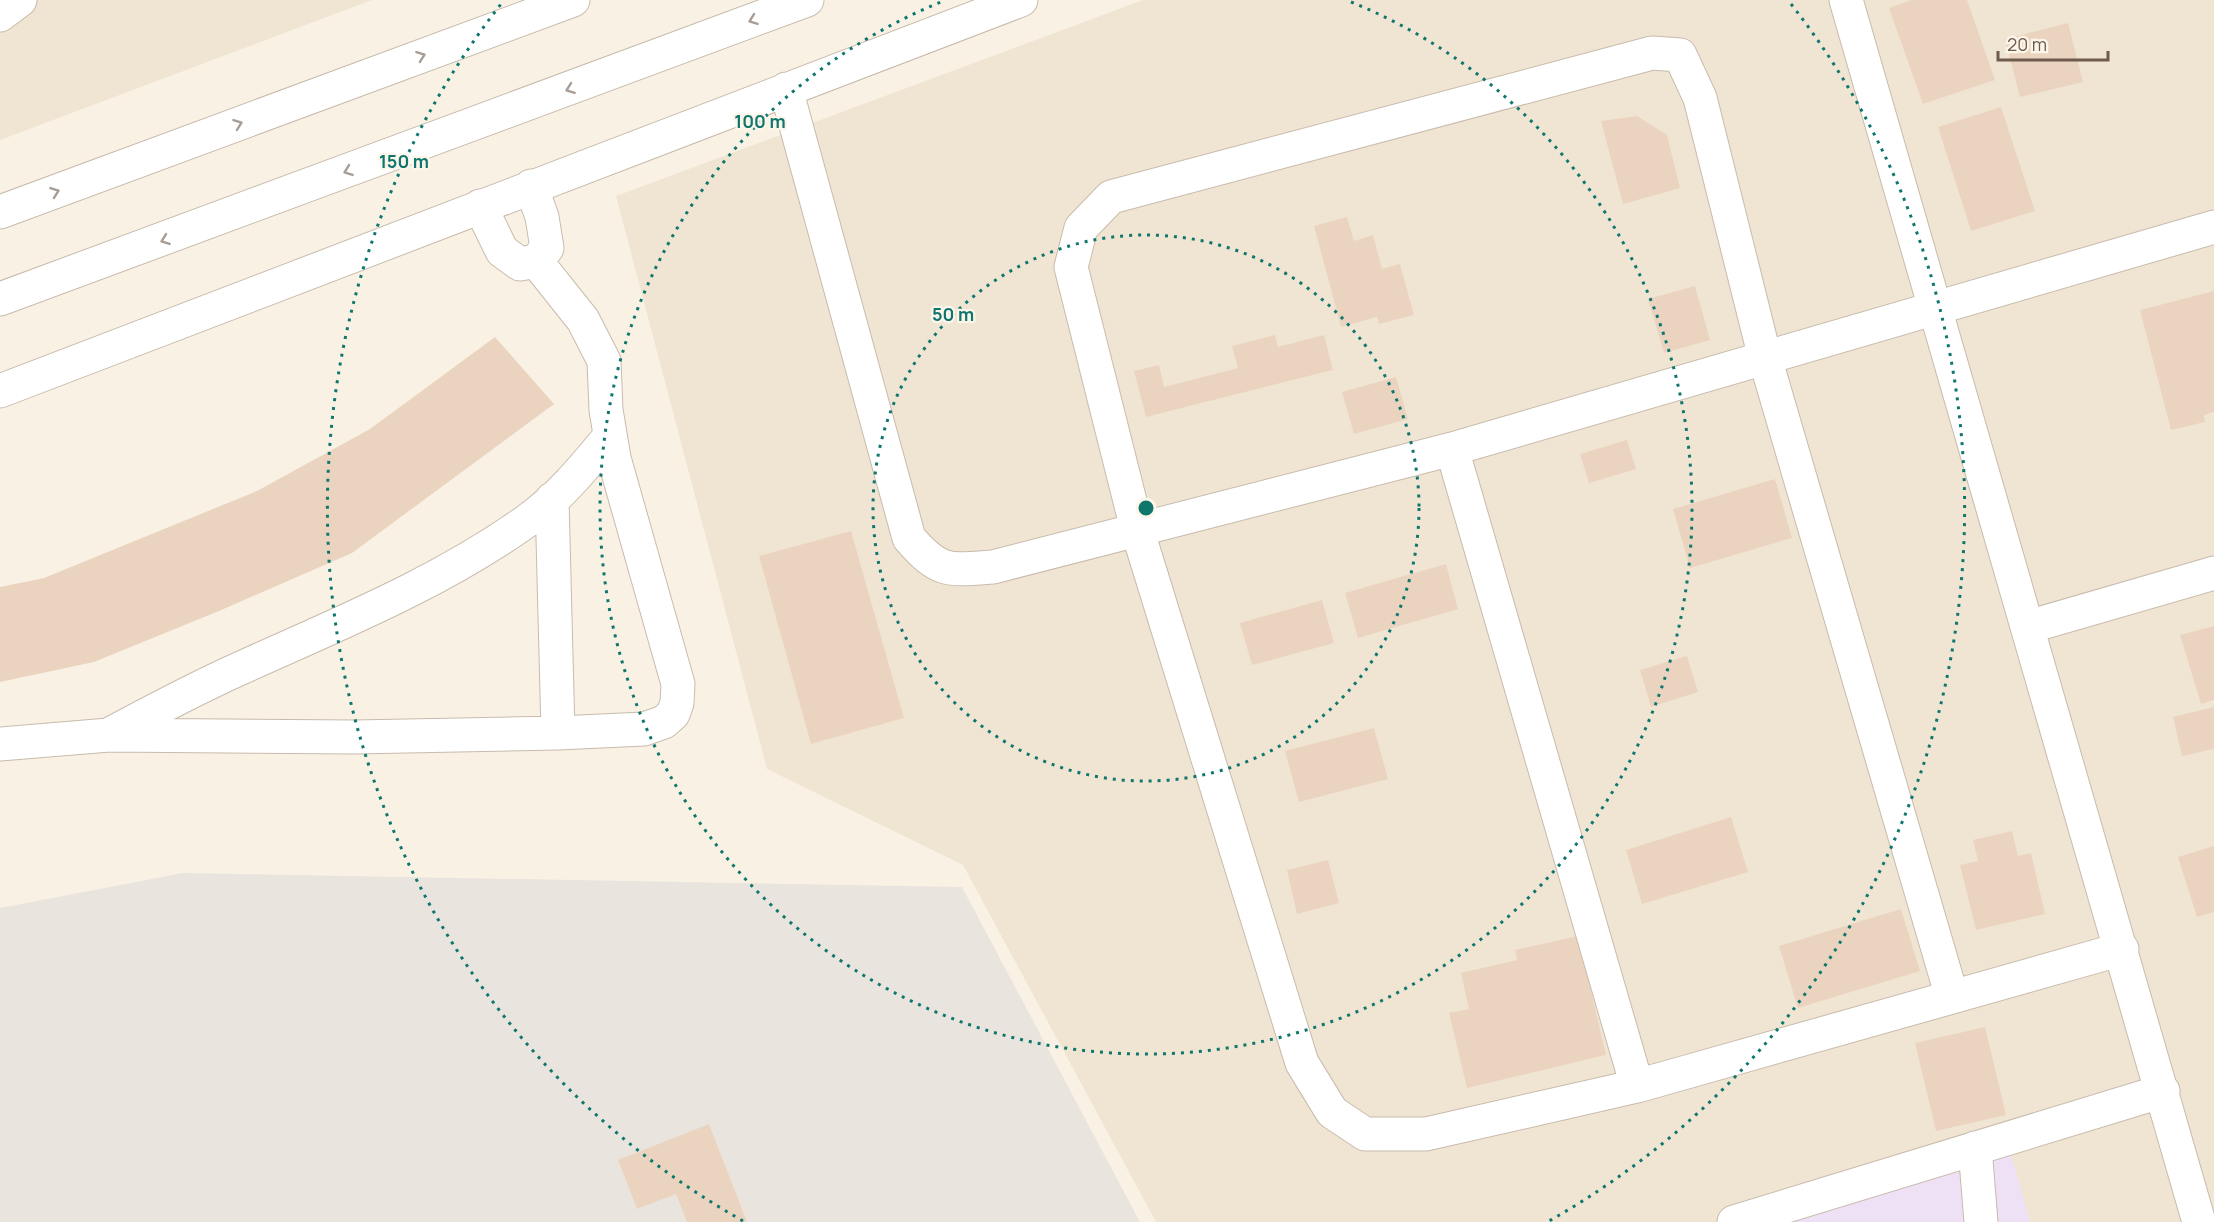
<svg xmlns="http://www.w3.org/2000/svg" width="2214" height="1222" font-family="Manrope,sans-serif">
<rect width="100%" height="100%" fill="#f9f2e4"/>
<path fill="#f0e5d3" d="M0 0H372L0 140Z
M1143 0H2214V1222H1156L963 865 767 769 616 196Z"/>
<path fill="#e9e4de" d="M183 873 962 887 1140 1222H0V908Z"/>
<path fill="#efe1f5" d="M2010 1150 2030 1222H1758Z"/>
<path fill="#ebd4bf" d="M1912 0H1967L1995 80 1923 104 1889 8Z
M2068 23 2083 82 2020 97 2005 39Z
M2001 107 2035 211 1971 231 1938 127Z
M1637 116 1667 135 1680 188 1623 204 1601 121Z
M1347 217 1354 241 1373 235 1382 269 1400 264 1414 315 1379 324 1377 317 1341 327 1314 226Z
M1695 286 1710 340 1664 353 1648 299Z
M2214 291V412L2204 415 2205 422 2171 430 2140 310Z
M1275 335 1278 347 1324 335 1333 370 1146 417 1134 371 1159 365 1164 387 1238 368 1232 346Z
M495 337 554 404 352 553 219 611 94 662 0 682V587L44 578 257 491 370 429Z
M1396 377 1408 419 1354 434 1342 392Z
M1627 440 1636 469 1589 483 1580 454Z
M1775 479 1792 538 1690 568 1673 509Z
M851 531 904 718 811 744 759 556Z
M1446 564 1458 609 1358 638 1345 593Z
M1322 600 1334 643 1252 665 1240 623Z
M2214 626V700L2201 704 2180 635Z
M1687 656 1698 692 1651 707 1640 670Z
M2214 707V749L2182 756 2173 717Z
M1374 728 1388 779 1299 802 1285 751Z
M1731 817 1748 872 1642 904 1626 850Z
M2012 831 2018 856 2031 853 2045 914 1976 930 1960 865 1978 861 1973 840Z
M2214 846V912L2197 917 2178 857Z
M1328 860 1339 903 1297 914 1287 870Z
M1901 909 1920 971 1798 1008 1779 946Z
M1578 936 1606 1055 1467 1088 1449 1013 1469 1009 1461 973 1517 960 1515 950Z
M1985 1027 2006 1115 1936 1131 1915 1043Z
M709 1124 747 1222H687L676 1194 637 1209 618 1160Z"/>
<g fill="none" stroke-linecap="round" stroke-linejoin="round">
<defs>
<path id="minor" d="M1846 0 2199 1222
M0 15 20 0
M786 89 909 538C940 574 949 570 993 567L1452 449 2214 227
M480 206 502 251 520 264 536 261 547 248 542 217 531 186
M0 212 573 0
M0 299 807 0
M0 391 1021 0
M1452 449 1637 1086
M552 499 558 733
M2028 627 2214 573
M110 734C153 711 196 688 241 668 338 624 440 583 528 520 560 497 585 466 610 436
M0 744 109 735 355 737 558 733 644 729 664 722 673 714 677 703 678 684 614 458 606 410 604 361 583 320 536 261
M1952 997 1765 358 1700 98 1680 55 1652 53 1111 197 1081 228 1071 267 1137 529 1302 1063 1332 1112 1365 1134H1426L1637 1086 2122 949
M1975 1148 1981 1222
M1734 1222 2163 1091"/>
</defs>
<use href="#minor" stroke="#c8bbac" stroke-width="35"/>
<use href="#minor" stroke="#fff" stroke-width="33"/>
</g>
<defs><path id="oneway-chevron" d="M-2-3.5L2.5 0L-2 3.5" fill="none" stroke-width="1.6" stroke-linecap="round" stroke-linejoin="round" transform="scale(1.5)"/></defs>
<g stroke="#a89d94">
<use href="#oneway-chevron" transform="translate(753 20) rotate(160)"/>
<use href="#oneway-chevron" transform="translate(421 56) rotate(-20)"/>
<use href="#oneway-chevron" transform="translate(570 89) rotate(160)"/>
<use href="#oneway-chevron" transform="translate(238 124) rotate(-20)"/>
<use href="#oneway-chevron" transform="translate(348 171) rotate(160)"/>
<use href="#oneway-chevron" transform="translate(55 192) rotate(-20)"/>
<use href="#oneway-chevron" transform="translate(165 240) rotate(160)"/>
</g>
<g fill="none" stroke="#0f766e" stroke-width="3" stroke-dasharray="3 6">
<circle cx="1146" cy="508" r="273"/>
<path d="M1351 2A546 546 0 1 1 941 2"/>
<path d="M743 1221A819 819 0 0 1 501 4M1791 4A819 819 0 0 1 1549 1221"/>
</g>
<circle cx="1146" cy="508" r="9" fill="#0f766e" stroke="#fcf6ea" stroke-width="3"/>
<g font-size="18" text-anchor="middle" font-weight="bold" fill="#0f766e" stroke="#fcf6ea" stroke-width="4.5" stroke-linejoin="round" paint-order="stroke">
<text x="760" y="128">100 m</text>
<text x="404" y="168">150 m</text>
<text x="953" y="321">50 m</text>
</g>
<path d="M1998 51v9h110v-9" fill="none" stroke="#6e5b4d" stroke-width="3"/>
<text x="2007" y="51" font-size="18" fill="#6e5b4d" stroke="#fcf6ea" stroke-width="4.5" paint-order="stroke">20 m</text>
</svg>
